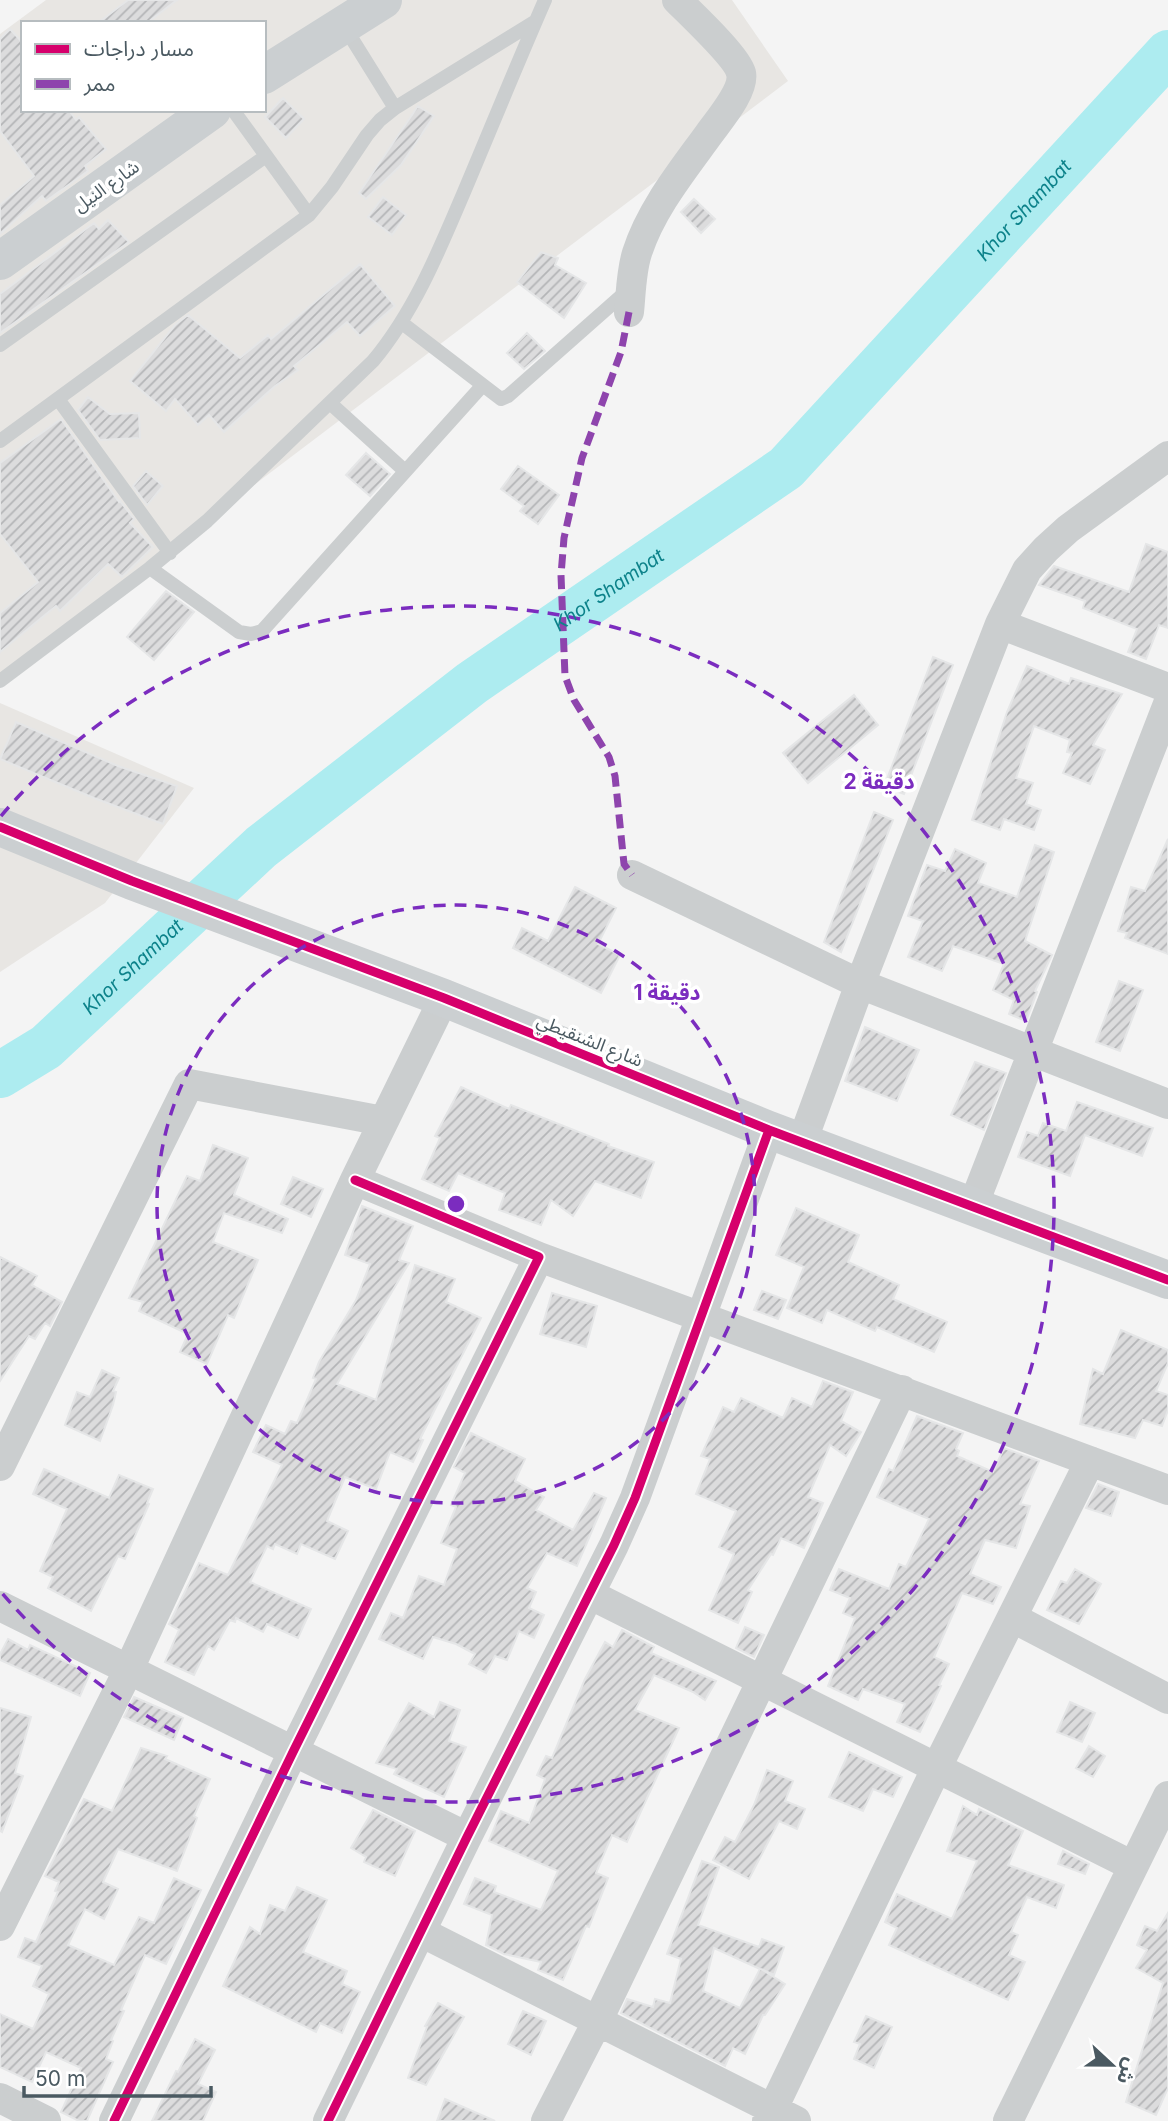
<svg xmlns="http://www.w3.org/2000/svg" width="1168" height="2121" font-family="Inter,'Noto Sans Arabic',sans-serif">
<defs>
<pattern id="building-hatch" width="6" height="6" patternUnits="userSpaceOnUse" patternTransform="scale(1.75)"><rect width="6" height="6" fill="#dcdcdd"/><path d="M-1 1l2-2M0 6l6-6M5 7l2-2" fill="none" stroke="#b4b5b7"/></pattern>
</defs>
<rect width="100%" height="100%" fill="#f4f4f4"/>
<path fill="#e8e6e3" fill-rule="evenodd" d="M46 0H732L788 81 0 677V34ZM23 23H264V110H23Z
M0 703 194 788 105 903 0 972Z"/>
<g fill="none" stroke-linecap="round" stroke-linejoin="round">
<path stroke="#adecf0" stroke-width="46" id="s1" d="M0 1075 46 1047 261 847 472 683 786 468 1168 53"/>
</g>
<path fill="url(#building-hatch)" stroke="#e5e6e7" stroke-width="2" fill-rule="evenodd" d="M128 0H177L147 23H98Z
M10 29 23 43V110H69L76 120 79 117 106 149 85 166 88 171 46 201 42 196 0 234V205L34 176 0 131V39Z
M283 98 304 119 286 138 265 117Z
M418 106 434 116 401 165 366 199 359 193Z
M383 197 406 215 392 235 368 217Z
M694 199 715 219 701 233 681 212Z
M108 220 129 242 0 333V294L94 223 99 229Z
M541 252 558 258 555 265 586 283 564 318 517 282Z
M360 264 395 306 360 336 347 322 294 366 298 370 275 386 224 432 209 415 198 425 175 399 166 411 130 381 175 325 188 315 240 358 268 335 271 339Z
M527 333 545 351 524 369 507 353Z
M88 397 110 414 139 413 140 438 100 440 78 410Z
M61 419 119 502 120 501 134 519 130 523 153 547 122 577 108 564 60 611 56 606 0 652V613L38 582 0 534V463Z
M366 453 390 474 370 496 346 475Z
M518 466 559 495 538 524 520 511 524 506 501 489Z
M146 471 163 486 147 505 133 486Z
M1146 544 1168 552V628L1159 625 1146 659 1128 652 1137 629 1083 608 1085 601 1039 585 1054 566 1129 592Z
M166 591 194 612 154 660 127 637Z
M933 657 953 665 904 794 884 787Z
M1027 666 1069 684 1071 678 1122 694 1093 745 1105 750 1090 784 1063 773 1072 753 1067 752 1070 740 1034 726 1016 778 1033 783 1026 804 1041 810 1034 830 1004 819 1000 830 972 820 1007 712Z
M854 695 878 725 808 783 783 753Z
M16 722 118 766 177 786 163 824 94 798 0 759Z
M874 812 893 820 841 952 824 942Z
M1168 839V954L1125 938 1127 933 1118 931 1131 887 1145 891Z
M1035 845 1054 852 1025 941 1052 955 1035 991 1037 992 1026 1021 1009 1014 1014 1000 993 990 1004 964 953 946 942 971 908 957 923 921 908 916 927 865 945 871 955 849 986 863 978 883 1017 897Z
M575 887 616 908 598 944 620 955 601 993 513 948 522 928 548 941Z
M1119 981 1143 990 1120 1051 1096 1042Z
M865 1027 919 1050 897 1101 845 1081Z
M975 1062 1006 1073 984 1130 951 1115Z
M461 1087 509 1109 511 1105 609 1144 608 1146 654 1162 641 1198 595 1181 573 1216 551 1200 541 1225 499 1210 505 1193 458 1173 449 1191 422 1179 440 1138 435 1136Z
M1077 1102 1153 1128 1142 1156 1085 1135 1070 1176 1018 1157 1027 1132 1038 1136 1043 1123 1066 1131Z
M213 1145 248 1158 234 1195 288 1219 282 1233 224 1213 213 1242 258 1260 234 1318 228 1315 207 1364 180 1352 188 1334 139 1311 143 1302 129 1298 187 1176 200 1181Z
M293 1177 323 1189 311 1217 281 1204Z
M362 1206 413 1226 399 1260 409 1263 337 1384 376 1400 415 1265 455 1279 446 1302 481 1318 420 1439 423 1440 413 1462 390 1452 376 1489 345 1477 327 1521 348 1531 335 1559 301 1544 297 1554 275 1544 273 1549 267 1546 250 1582 311 1609 298 1638 267 1624 263 1632 236 1618 235 1622 230 1620 214 1650 208 1646 194 1675 165 1662 179 1630 169 1624 199 1563 228 1575 282 1465 253 1452 266 1425 285 1434 291 1421 297 1423 316 1379 313 1378 319 1362 356 1300 370 1264 345 1255Z
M796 1208 859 1235 848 1262 899 1285 893 1299 947 1322 934 1352 877 1327 875 1331 827 1310 822 1323 787 1308 804 1267 776 1255Z
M0 1257 37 1276 32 1285 62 1302 50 1326 45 1323 35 1339 29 1336 0 1381Z
M762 1291 786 1300 778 1319 754 1310Z
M552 1293 597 1306 586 1347 540 1334Z
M1121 1330 1168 1350V1363L1156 1391 1168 1395V1410L1162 1426 1143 1420 1135 1438 1080 1424 1093 1369 1103 1374Z
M102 1370 119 1378 113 1391 116 1392 113 1405 100 1441 65 1425 77 1392 90 1397Z
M823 1381 853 1392 841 1421 861 1432 846 1456 830 1445 808 1497 823 1503 804 1548 781 1538 773 1555 771 1554 748 1590 752 1592 738 1623 709 1610 734 1554 719 1547 736 1511 696 1494 710 1459 701 1456 723 1407 734 1412 741 1398 783 1418 792 1398 812 1407Z
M917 1416 963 1433 956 1449 959 1451 957 1456 993 1472 1004 1448 1039 1461 1020 1504 1030 1506 1016 1548 985 1540 970 1574 1001 1587 993 1604 962 1593 934 1657 949 1664 939 1685 941 1686 920 1732 897 1722 905 1704 863 1689 858 1700 828 1686 855 1618 843 1613 850 1598 830 1590 839 1569 889 1589 899 1564 906 1567 929 1519 877 1497 889 1469 893 1471Z
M471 1433 525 1459 515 1481 544 1497 536 1510 573 1530 594 1493 606 1498 577 1566 547 1553 527 1588 536 1592 529 1608 544 1615 534 1638 519 1631 507 1660 495 1656 486 1673 469 1664 475 1654 456 1644 433 1637 423 1659 379 1639 391 1613 403 1618 419 1576 444 1585 457 1549 441 1543 456 1507 451 1505 465 1473 454 1467Z
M44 1469 109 1498 119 1475 153 1489 147 1503 149 1504 125 1559 118 1556 91 1611 48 1588 53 1577 40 1571 67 1509 33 1494Z
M1098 1484 1119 1492 1111 1516 1086 1508Z
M1075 1569 1101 1584 1079 1624 1047 1610 1061 1581 1067 1583Z
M745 1627 764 1635 754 1657 736 1648Z
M622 1630 654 1647 651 1653 716 1681 705 1700 693 1692 654 1675 635 1710 679 1728 627 1842 612 1835 596 1873 608 1878 589 1927 586 1926 563 1980 538 1970 541 1962 504 1954 486 1945 492 1915 464 1904 475 1878 496 1886 494 1892 541 1910 558 1871 489 1841 501 1811 529 1823 545 1779 537 1775 546 1756 552 1758 585 1679 605 1642 613 1647Z
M8 1639 28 1650 30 1645 90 1673 80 1696 0 1660V1654Z
M134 1697 183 1718 174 1740 124 1717Z
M440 1702 460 1710 449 1741 466 1747 444 1797 394 1774 397 1769 376 1763 409 1703 434 1717Z
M1070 1702 1095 1713 1082 1742 1057 1732Z
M0 1708 31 1717 15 1773 23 1776 2 1832 0 1831Z
M1089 1746 1105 1756 1093 1777 1076 1768Z
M141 1748 167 1756 165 1759 210 1779 194 1816 197 1818 177 1871 118 1849 103 1882 118 1889 104 1919 85 1909 68 1945 114 1965 139 1917 154 1923 174 1878 201 1890 166 1964 145 1955 121 2010 124 2011 111 2040 113 2041 106 2059 113 2062 87 2121H79L61 2112 81 2068 46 2052 32 2082 0 2067V2014L33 2029 49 1994 33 1986 42 1966 18 1957 25 1938 36 1942 58 1892 55 1891 59 1882 45 1876 84 1799 112 1811Z
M849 1752 902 1777 893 1797 873 1789 863 1811 829 1797Z
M767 1770 793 1781 785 1801 805 1809 797 1829 779 1821 749 1879 713 1860 725 1837 735 1842 754 1805Z
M963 1806 977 1815 979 1809 1023 1831 1008 1865 1064 1885 1056 1908 1027 1897 1011 1932 1018 1935 1009 1955 1025 1962 1008 2000 889 1945 897 1928 885 1922 897 1894 952 1919 977 1861 947 1851Z
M373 1810 415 1831 395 1876 364 1862 366 1857 351 1848Z
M1063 1851 1089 1864 1085 1874 1058 1864Z
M702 1861 719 1867 698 1925 759 1947 762 1939 784 1947 774 1975 761 1969 785 1984 765 2015H763L745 2054 733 2048 725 2066 621 2013 627 1999 653 2007 655 1999 670 2003 681 1959 667 1954ZM714 1948 760 1969 740 2008 703 1991Z
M297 1887 327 1900 303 1952 347 1971 342 1984 360 1992 342 2033 320 2023 316 2032 223 1986 250 1927 260 1934 270 1905 285 1911Z
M1168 1913V2088L1156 2115 1126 2102 1163 1983 1136 1968 1147 1950 1137 1945 1145 1926 1157 1931Z
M438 2003 464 2017 426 2085 408 2078 427 2027 425 2026Z
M523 2011 546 2021 531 2055 508 2044Z
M866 2016 892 2027 874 2068 854 2059 860 2044 854 2042Z
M195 2039 215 2050 198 2084 216 2092 203 2121H152L176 2071 178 2072Z
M445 2099 495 2121H437Z"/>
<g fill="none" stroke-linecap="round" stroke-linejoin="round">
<path stroke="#cbcecf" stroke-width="14" d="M344 26 395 108
M233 110 309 215
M402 323 501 399 508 396 628 290
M0 345 266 156
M58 399 170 553
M330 403 405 471
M0 441 309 215 332 187 367 135 380 120 395 108 536 21
M150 568 239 632 251 634 262 631 482 386
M0 681 150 568 207 521 373 361C414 312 439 251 464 192 491 128 517 64 545 0"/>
<path stroke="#cbcecf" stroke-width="30" d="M629 312C631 293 631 272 637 253 651 209 683 170 709 134 719 120 745 90 741 73 737 57 691 14 677 0
M1000 624 1168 688
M632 875 860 984 1168 1104
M802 1142 860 984 1000 624 1027 570 1046 549 1068 529 1168 456
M973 1206 1168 704
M539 1257 1168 1490
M0 1466 189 1084 383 1121
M591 1595 1133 1866
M0 1606 467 1837
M1013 1618 1168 1699
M0 1926 128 1671 355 1180 444 998
M421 1932 796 2121
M0 2098 46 2121
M114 2121 293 1752 539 1257 355 1180
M328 2121 467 1837 614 1545 635 1498 769 1130
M546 2121 598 2020 902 1390
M767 2121 937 1767 1090 1461
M1008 2121 1168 1796"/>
<path stroke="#cbcfd1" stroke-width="38" d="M264 75 383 0
M0 261 212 110
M0 827 132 881 444 998 769 1130 1168 1280"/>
<path stroke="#8e44ad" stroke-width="7" stroke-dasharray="14 7" stroke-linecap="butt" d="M629 312 621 352 582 458 564 538 561 575 565 676 574 700 609 757 615 776 624 864 632 875"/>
<defs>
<path id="cycleway" d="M0 827 132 881 444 998 769 1130 1168 1280
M114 2121 293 1752 539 1257 355 1180
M328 2121 467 1837 614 1545 635 1498 769 1130"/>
</defs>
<use href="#cycleway" stroke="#fff" stroke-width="13"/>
<use href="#cycleway" stroke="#d6006c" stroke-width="9"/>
</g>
<g fill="none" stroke="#7b2cbf" stroke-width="3.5" stroke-dasharray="12 9">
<circle cx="456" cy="1204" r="299"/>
<path d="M1 816A598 598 0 1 1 1 1592"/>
</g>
<g text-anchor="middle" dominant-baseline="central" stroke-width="7" stroke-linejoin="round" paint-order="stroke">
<g font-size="18" fill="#4a5961" stroke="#fff">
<text transform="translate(106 186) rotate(-35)">شارع النيل</text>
<text transform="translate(590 1040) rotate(22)">شارع الشنقيطي</text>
</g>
<g font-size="19" font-style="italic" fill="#0c828a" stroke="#fff">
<text stroke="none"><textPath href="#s1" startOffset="1346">Khor Shambat</textPath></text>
<text stroke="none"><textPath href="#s1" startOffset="780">Khor Shambat</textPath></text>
<text stroke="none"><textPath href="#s1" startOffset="172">Khor Shambat</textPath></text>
</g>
</g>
<circle cx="456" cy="1204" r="10" fill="#7b2cbf" stroke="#fff" stroke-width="3.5"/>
<g font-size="21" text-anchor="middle" font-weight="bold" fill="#7b2cbf" stroke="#fff" stroke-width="7" stroke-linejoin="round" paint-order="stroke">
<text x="879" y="789">2 دقيقة</text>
<text x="667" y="1000">1 دقيقة</text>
</g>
<rect x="21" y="21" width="245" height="91" fill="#ffffff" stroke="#b7bdc0" stroke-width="2"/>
<rect x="35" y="44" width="35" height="10" fill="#d6006c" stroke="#b7bdc0" stroke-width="2"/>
<text x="84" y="56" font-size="21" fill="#4a5961">مسار دراجات</text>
<rect x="35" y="79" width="35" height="10" fill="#8e44ad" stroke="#b7bdc0" stroke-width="2"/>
<text x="84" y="91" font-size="21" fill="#4a5961">ممر</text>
<g transform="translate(1112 2065) rotate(112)" stroke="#ffffff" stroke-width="5" paint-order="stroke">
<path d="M0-5L12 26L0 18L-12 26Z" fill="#4a5961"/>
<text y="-10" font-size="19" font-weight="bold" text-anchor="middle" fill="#4a5961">ش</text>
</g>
<path d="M24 2086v10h187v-10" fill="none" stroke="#4a5961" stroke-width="3.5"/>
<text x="35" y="2086" font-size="21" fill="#4a5961" stroke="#ffffff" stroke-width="5" paint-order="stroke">50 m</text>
</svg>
